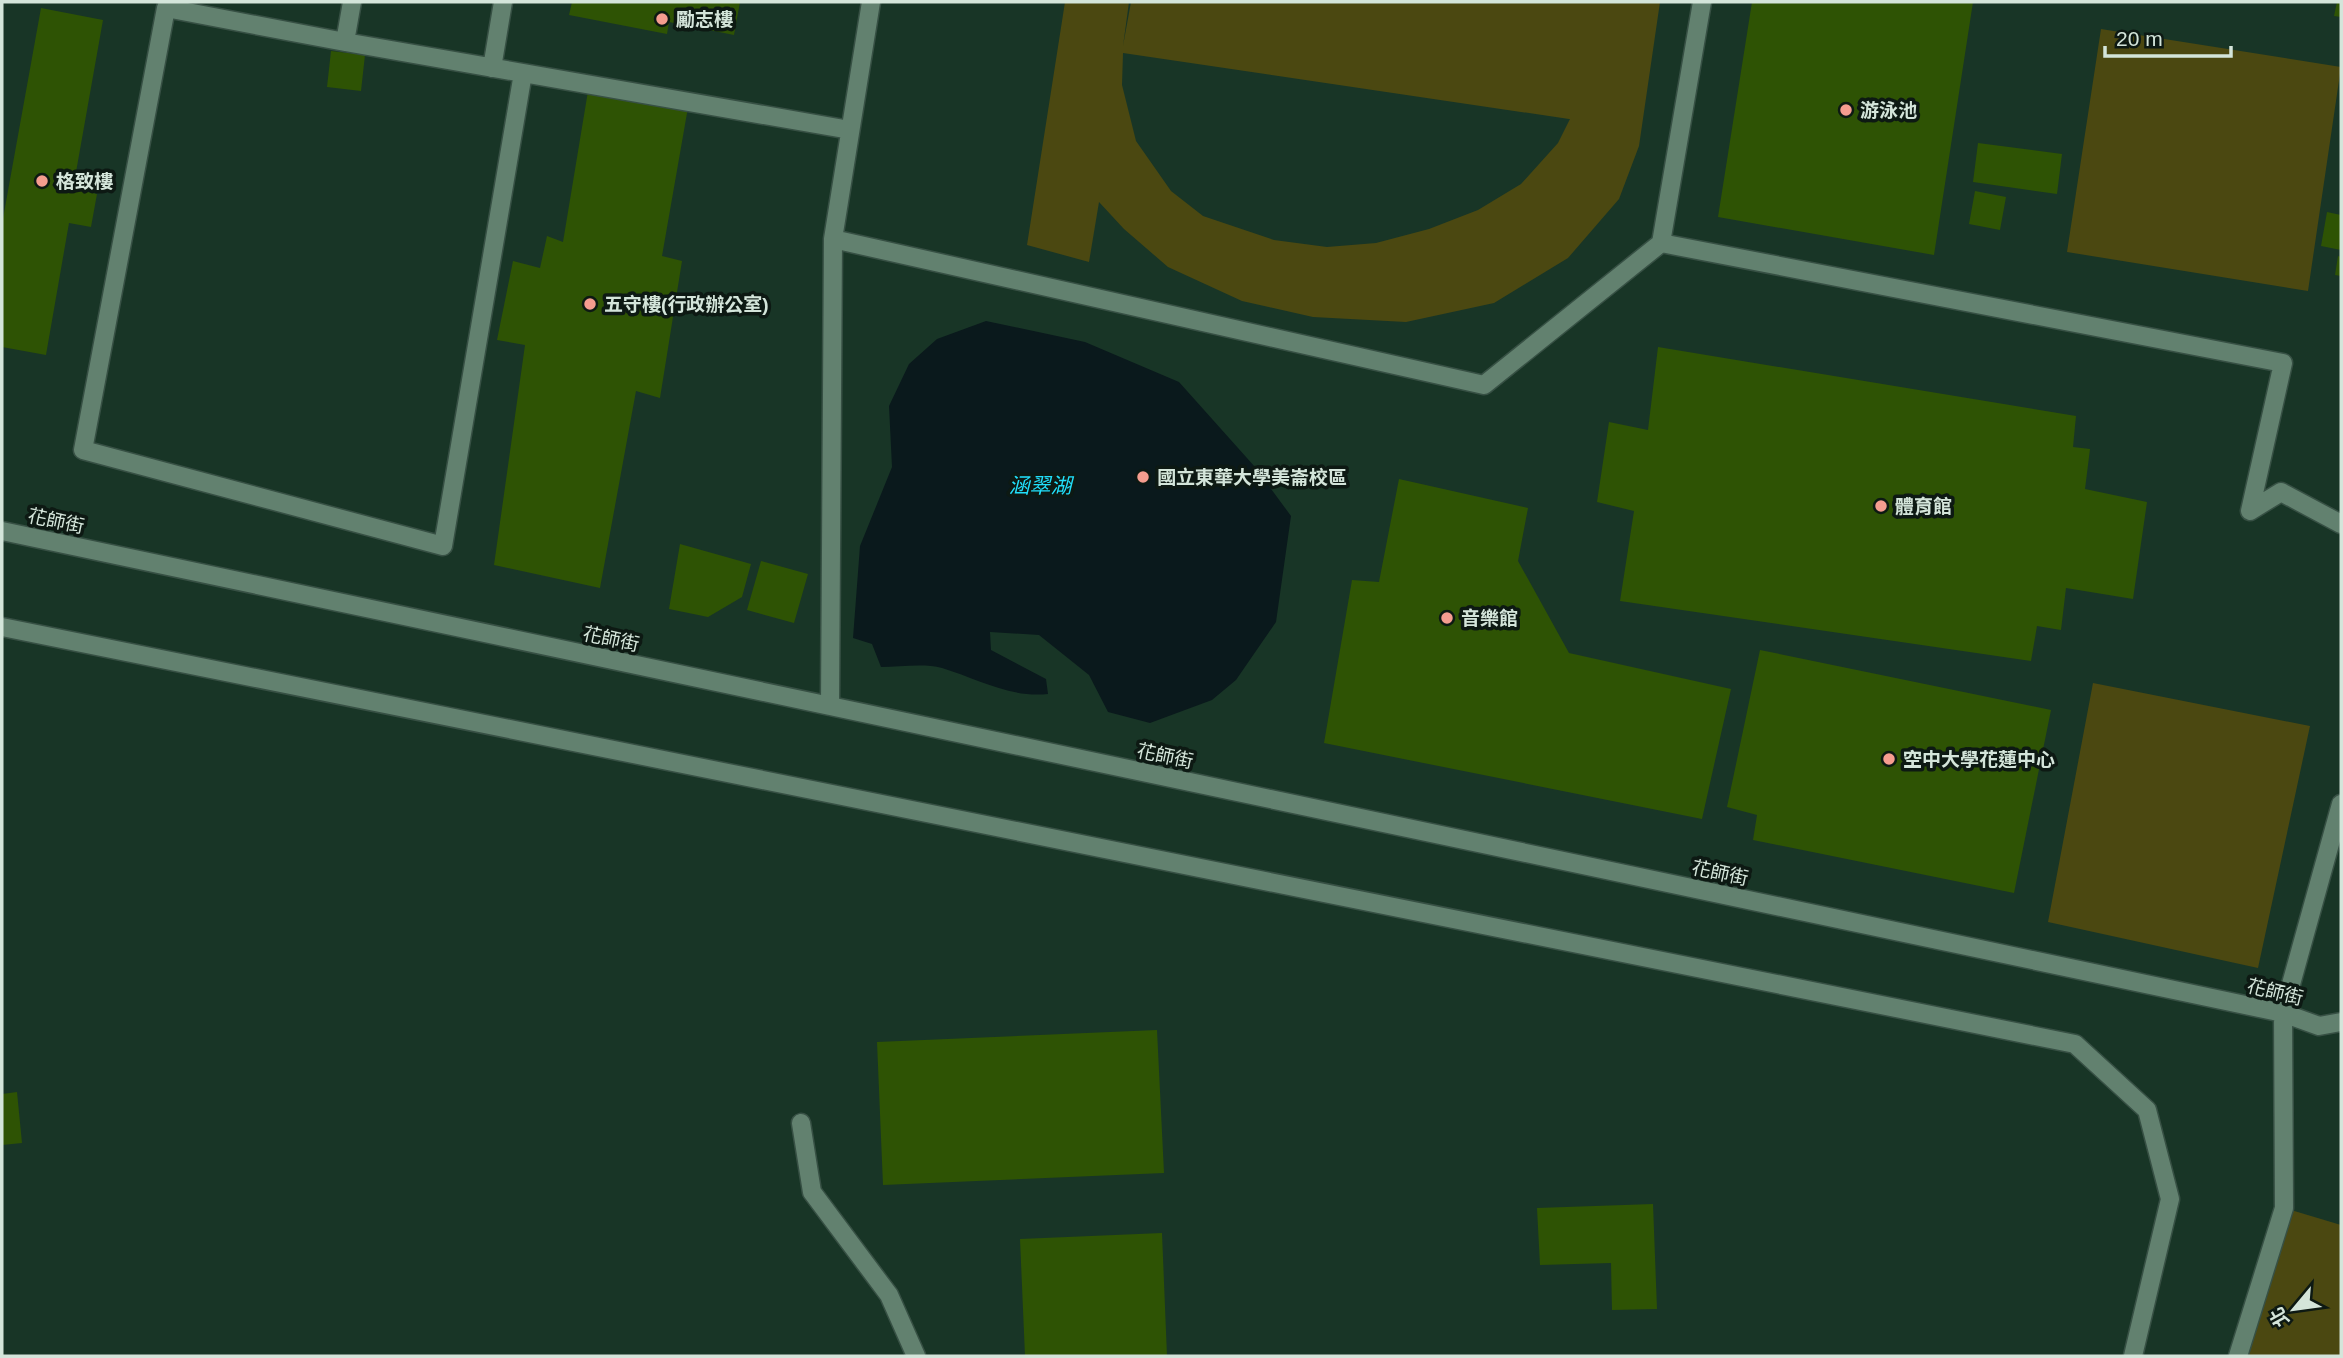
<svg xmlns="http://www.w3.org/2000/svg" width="2343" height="1358" font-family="Arial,'Noto Sans TC',sans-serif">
<rect width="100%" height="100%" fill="#183526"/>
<path fill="#4b4811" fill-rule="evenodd" d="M1065 2H1129L1123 46 1131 2H1660L1639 146 1619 199 1568 258 1494 303 1406 322 1313 317 1242 301 1168 267 1124 229 1099 202 1089 262 1027 245ZM1123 53 1569 119H1570L1558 143 1521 184 1478 210 1429 229 1376 243 1327 247 1274 240 1203 216 1171 191 1136 141 1122 85Z
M2101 29 2341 67 2308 291 2067 252Z
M2093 683 2310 726 2258 968 2048 922Z
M2284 1208 2341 1225V1356H2238Z"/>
<path fill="#0a191c" d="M986 321 1085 342 1179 382 1255 467 1291 516 1276 622 1236 680 1212 700 1150 723 1108 712 1089 675 1039 635 990 632 991 650 1046 679 1048 694C1010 698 978 679 942 668 924 663 900 667 881 667L872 644 853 638 860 546 892 467 889 406 909 364 937 339Z"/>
<path fill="#2e5304" d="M572 2H740L734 35 669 22 667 34 569 15Z
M1752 2H1973L1934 255 1718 217Z
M2337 2H2341V17L2334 16Z
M41 8 103 20 73 189 97 194 91 227 69 223 46 355 2 347V224Z
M331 51 365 55 361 91 327 87Z
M590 79 690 96 662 256 682 261 660 398 636 391 600 588 494 565 525 345 497 340 513 261 540 268 547 236 563 242Z
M1978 143 2062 154 2057 194 1973 182Z
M1975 191 2006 197 2000 230 1969 224Z
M2327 212 2341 215V250L2321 246Z
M2338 256 2341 257V276L2335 275Z
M1658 347 2076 416 2073 447 2090 449 2085 489 2147 502 2133 599 2066 588 2061 630 2037 626 2031 661 1620 601 1634 511 1597 502 1609 422 1648 430Z
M1399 479 1528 508 1518 561 1569 653 1731 689 1702 819 1324 743 1352 580 1379 582Z
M680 544 751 564 742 597 708 617 669 609Z
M761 561 808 574 794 623 747 610Z
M1760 650 2051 710 2014 893 1753 840 1757 815 1727 807Z
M1157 1030 1164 1173 883 1185 877 1042Z
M17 1092 22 1143 2 1145V1094Z
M1653 1204 1657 1309 1612 1310 1611 1263 1540 1265 1537 1208Z
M1162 1233 1167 1356H1025L1020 1239Z"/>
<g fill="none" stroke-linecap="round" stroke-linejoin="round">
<defs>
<path id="minor" d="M352 2 345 42 850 130
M871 2 833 239 1484 385 1661 243
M1702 2 1661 243 2283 363 2250 511 2281 492 2341 524
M345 42 166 8 83 450 443 546 523 73
M492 68 503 2
M2 531 2283 1013 2319 1026 2341 1022
M2 627 2075 1044 2147 1110 2170 1199 2133 1356
M830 706 833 239
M801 1123 812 1192 889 1295 916 1356
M2238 1356 2284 1208 2283 1013 2341 804"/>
</defs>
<use href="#minor" stroke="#375044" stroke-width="21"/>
<use href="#minor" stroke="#62816f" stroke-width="18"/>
</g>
<g fill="#f59d8f" stroke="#0d1913" stroke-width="2.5">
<circle cx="662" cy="19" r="7"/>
<circle cx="1846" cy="110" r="7"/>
<circle cx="42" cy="181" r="7"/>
<circle cx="590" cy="304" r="7"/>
<circle cx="1143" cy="477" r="7"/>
<circle cx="1881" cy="506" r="7"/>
<circle cx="1447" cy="618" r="7"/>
<circle cx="1889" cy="759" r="7"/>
</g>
<g text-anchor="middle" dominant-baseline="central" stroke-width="7" stroke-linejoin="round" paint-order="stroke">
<g font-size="19" font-weight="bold" fill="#d4e5da" stroke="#0d1913" text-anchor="start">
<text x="676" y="19">勵志樓</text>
<text x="1860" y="110">游泳池</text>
<text x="56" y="181">格致樓</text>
<text x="604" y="304">五守樓(行政辦公室)</text>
<text x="1157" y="477">國立東華大學美崙校區</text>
<text x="1895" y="506">體育館</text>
<text x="1461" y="618">音樂館</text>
<text x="1903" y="759">空中大學花蓮中心</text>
</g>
<g font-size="19" fill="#d4e5da" stroke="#0d1913">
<text transform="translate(56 521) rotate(12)">花師街</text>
<text transform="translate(611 639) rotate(12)">花師街</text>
<text transform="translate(1165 756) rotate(12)">花師街</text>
<text transform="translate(1720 873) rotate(12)">花師街</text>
<text transform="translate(2275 992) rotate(14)">花師街</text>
</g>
<g font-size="21" font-style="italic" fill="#21dffb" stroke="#0d1913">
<text x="1040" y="485">涵翠湖</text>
</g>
</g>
<rect width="2343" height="1358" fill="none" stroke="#d4e5da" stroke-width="7"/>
<g transform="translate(2294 1309) rotate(241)" stroke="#0d1913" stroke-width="5" paint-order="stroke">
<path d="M0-5L12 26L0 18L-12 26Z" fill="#d4e5da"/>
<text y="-10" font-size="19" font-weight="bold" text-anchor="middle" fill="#d4e5da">北</text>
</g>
<path d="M2105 46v10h126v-10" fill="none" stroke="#d4e5da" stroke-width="3.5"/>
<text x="2116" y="46" font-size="21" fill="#d4e5da" stroke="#0d1913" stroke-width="5" paint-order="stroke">20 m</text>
</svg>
